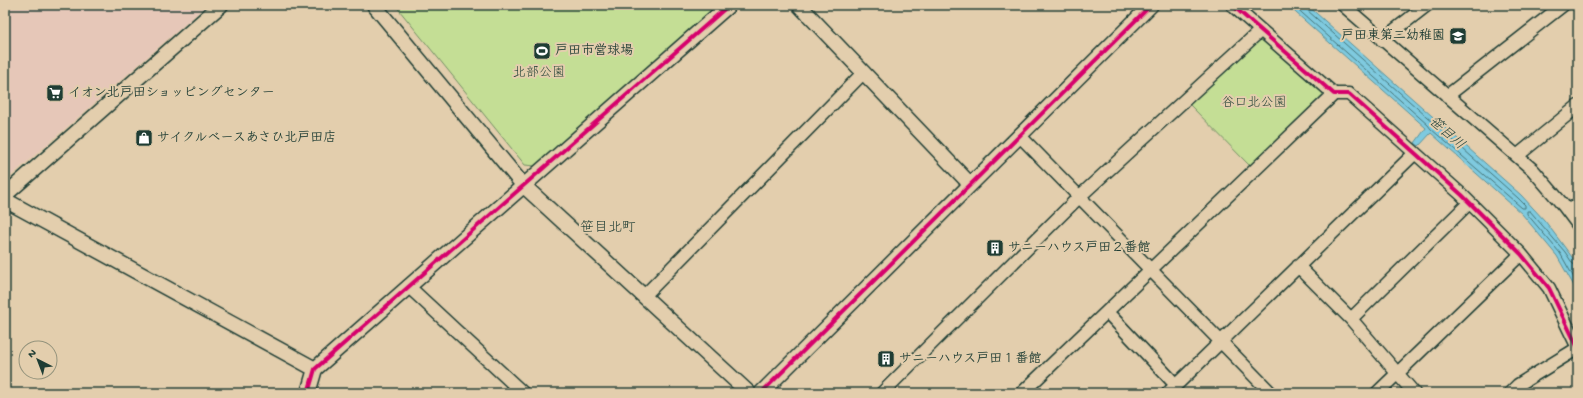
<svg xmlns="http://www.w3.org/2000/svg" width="1583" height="398" font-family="'Gochi Hand','Klee One',sans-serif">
<rect width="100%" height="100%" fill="#e3cead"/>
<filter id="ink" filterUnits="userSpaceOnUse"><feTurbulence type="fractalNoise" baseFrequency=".025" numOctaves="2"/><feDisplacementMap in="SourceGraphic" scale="8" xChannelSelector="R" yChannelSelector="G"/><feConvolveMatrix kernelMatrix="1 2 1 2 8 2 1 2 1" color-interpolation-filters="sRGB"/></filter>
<g filter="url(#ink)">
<path fill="#e6c7b8" d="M5 5H207L5 181Z"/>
<path fill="#c4de95" stroke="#728e64" d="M395 5H719L535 166 525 165Z
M1261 34 1328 94 1252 168 1187 102Z"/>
<path fill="#7fcadf" stroke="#59929b" d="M1287 5H1307L1521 195 1545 221 1578 265V293L1557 256 1522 214 1431 133 1419 146 1415 143 1426 128Z"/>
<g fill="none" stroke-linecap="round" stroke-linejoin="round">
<path stroke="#457578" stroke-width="1" d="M1293 5 1428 125 1431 129 1522 208H1525V205L1518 198 1307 10 1305 5
M1578 266 1573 264 1565 252 1530 211H1527V214L1560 253 1578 285"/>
<defs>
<path id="minor" d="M1232 5 1334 94H1349L1462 195 1521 254 1549 288 1578 348
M1343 5 1533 170 1563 205 1578 225
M1382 40 1427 5
M1447 96 1563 5
M1019 135 1271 393
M1517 156 1578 106
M1568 211 1578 204
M1298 266 1351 319 1414 393
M408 286 523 393
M644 296 864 72
M1107 312 1176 385
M1351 319 1469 203
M882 393 1079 197 1261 30
M1022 393 1334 94
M1168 393 1415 153
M1377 393 1521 254
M1510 393 1518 385 1578 348"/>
<path id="tertiary" d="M374 5 523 185 749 393
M799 5 970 184
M5 195 221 5
M5 200 315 369
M308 393 315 369 729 5
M761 393 1151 5"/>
</defs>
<use href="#minor" stroke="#1f3d34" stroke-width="15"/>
<use href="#tertiary" stroke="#1f3d34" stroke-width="17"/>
<use href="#minor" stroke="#e3cead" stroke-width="12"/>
<use href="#tertiary" stroke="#e3cead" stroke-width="14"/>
<defs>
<path id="cycleway" d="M1232 5 1334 94H1349L1462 195 1521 254 1549 288 1578 348
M308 393 315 369 729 5
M761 393 1151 5"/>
</defs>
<use href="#cycleway" stroke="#e3cead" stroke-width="6"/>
<use href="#cycleway" stroke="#d6006c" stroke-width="4"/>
</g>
</g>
<defs>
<symbol id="school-square" viewBox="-11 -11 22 22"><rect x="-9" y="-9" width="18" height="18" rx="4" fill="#1f3d34" stroke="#e3cead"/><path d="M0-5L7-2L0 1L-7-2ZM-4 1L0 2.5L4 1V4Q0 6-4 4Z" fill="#fff"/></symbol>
<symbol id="stadium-square" viewBox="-11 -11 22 22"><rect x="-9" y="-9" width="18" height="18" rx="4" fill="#1f3d34" stroke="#e3cead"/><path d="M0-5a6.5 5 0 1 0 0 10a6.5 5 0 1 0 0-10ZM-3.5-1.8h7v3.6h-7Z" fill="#fff"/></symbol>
<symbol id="supermarket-square" viewBox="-11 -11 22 22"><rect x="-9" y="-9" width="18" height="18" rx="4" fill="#1f3d34" stroke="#e3cead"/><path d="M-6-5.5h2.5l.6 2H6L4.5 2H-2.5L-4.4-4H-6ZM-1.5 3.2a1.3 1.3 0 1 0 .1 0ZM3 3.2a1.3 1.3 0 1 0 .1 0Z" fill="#fff"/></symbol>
<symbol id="shop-square" viewBox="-11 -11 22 22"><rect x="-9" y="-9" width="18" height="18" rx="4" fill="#1f3d34" stroke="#e3cead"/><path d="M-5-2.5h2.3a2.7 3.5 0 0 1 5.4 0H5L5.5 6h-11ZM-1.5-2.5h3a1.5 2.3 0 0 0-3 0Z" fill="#fff"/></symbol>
<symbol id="building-square" viewBox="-11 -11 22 22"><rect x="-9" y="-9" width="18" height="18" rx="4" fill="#1f3d34" stroke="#e3cead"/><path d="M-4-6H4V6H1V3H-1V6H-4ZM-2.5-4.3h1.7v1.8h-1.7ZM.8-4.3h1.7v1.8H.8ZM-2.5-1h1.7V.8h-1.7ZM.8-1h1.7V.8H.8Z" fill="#fff"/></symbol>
</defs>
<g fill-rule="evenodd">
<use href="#school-square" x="1448" y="26" width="20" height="20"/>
<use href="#stadium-square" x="532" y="41" width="20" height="20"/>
<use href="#supermarket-square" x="45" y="83" width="20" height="20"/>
<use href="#shop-square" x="134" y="128" width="20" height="20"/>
<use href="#building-square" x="985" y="238" width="20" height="20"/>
<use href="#building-square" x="876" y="349" width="20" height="20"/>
</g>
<g text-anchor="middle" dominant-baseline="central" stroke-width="4" stroke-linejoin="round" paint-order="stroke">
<g font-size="13" font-weight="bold" fill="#1f3d34" stroke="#e3cead" text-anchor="start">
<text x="1445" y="36" text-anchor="end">戸田東第二幼稚園</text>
<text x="555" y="51">戸田市営球場</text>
<text x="68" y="93">イオン北戸田ショッピングセンター</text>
<text x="157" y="138">サイクルベースあさひ北戸田店</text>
<text x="1008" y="248">サニーハウス戸田２番館</text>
<text x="899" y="359">サニーハウス戸田１番館</text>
</g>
<g font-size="13" fill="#274539" stroke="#e3cead">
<text x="539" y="73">北部公園</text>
<text x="1254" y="103">谷口北公園</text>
</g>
<g font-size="14" font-style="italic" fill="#24443d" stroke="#e3cead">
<text transform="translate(1446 134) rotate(41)">笹目川</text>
</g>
<g font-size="14" fill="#1f3d34" stroke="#e3cead">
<text x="608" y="228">笹目北町</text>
</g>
</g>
<rect width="1583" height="398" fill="none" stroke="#e3cead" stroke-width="20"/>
<rect x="10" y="10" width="1563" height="378" fill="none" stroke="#1f3d34" stroke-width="1.5" filter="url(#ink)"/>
<g transform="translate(38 360) rotate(318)"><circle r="19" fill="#e3cead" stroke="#95947d"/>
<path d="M0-3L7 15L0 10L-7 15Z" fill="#1f3d34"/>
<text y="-6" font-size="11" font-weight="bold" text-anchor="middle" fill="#1f3d34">N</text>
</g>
</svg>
